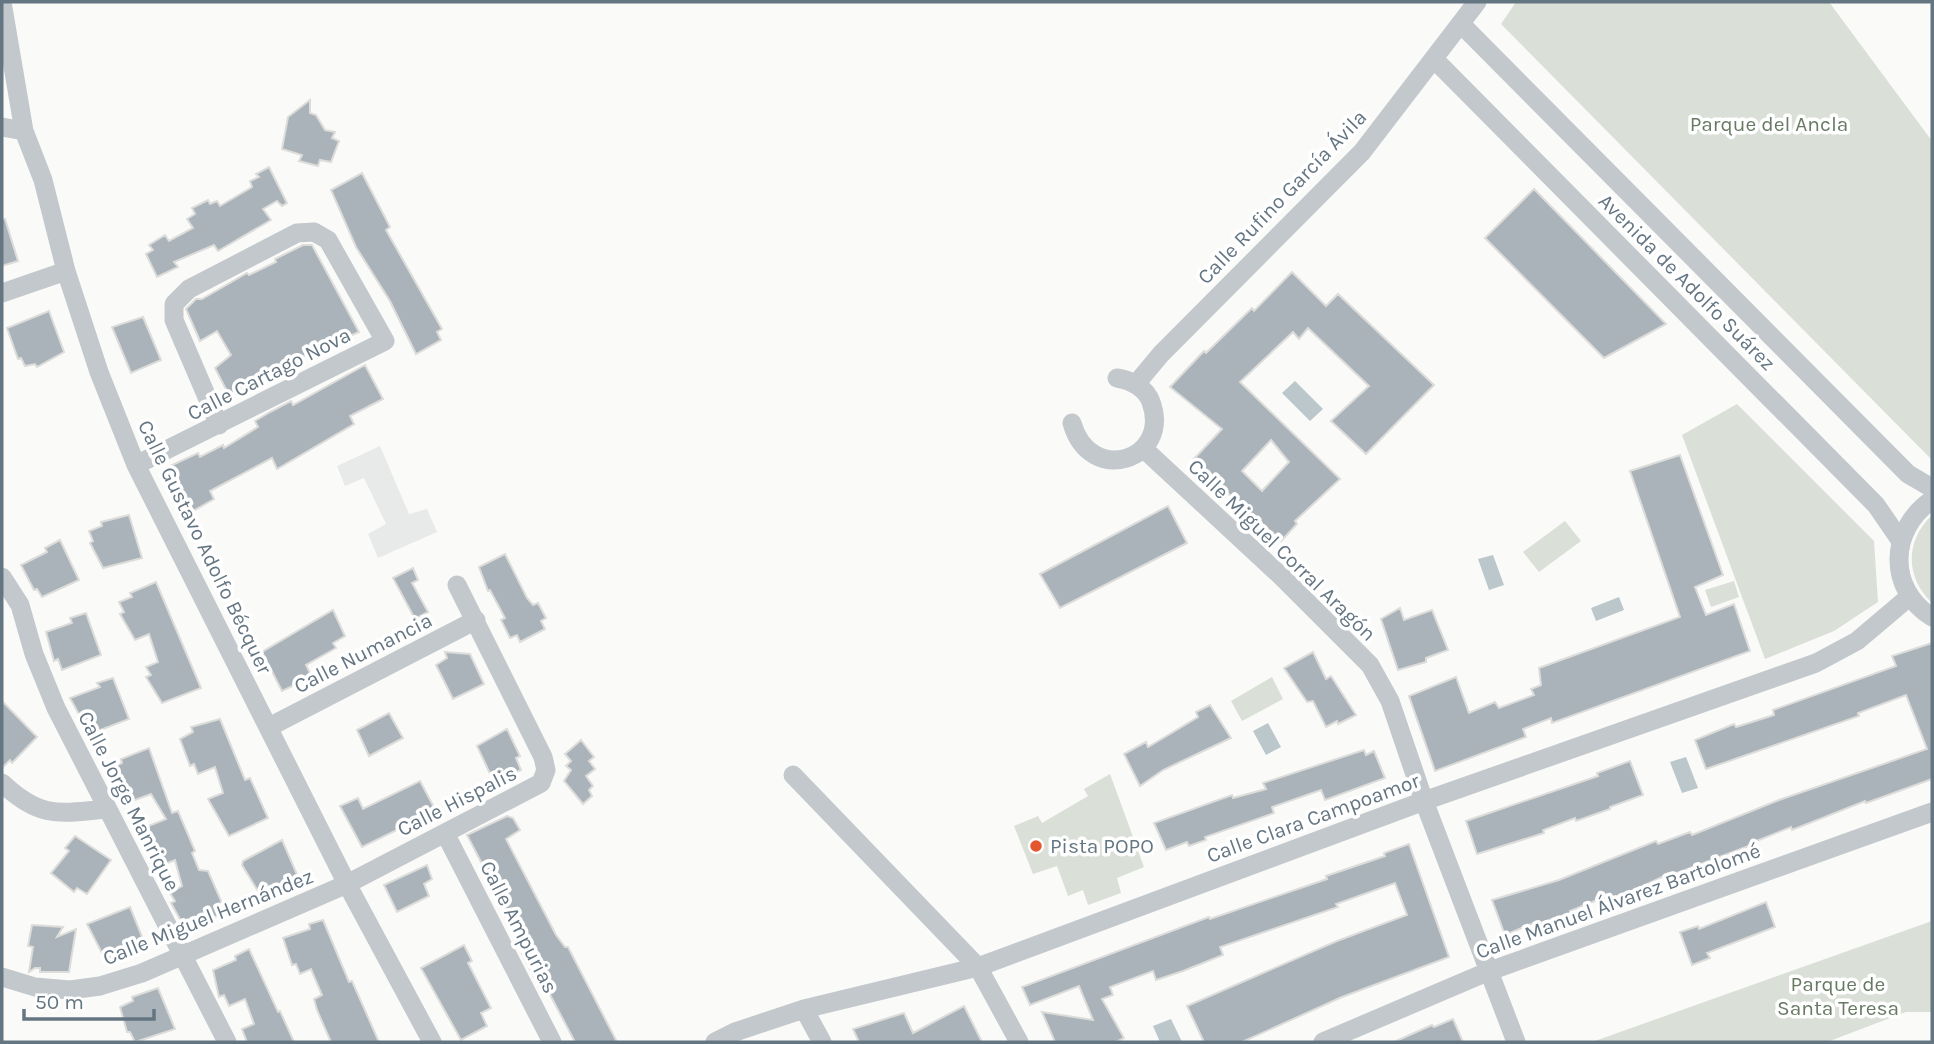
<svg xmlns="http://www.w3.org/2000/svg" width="1934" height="1044" font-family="Karla,sans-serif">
<rect width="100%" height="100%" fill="#fafaf8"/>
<path fill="#e8e9e9" d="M380 446 409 514 427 509 437 532 378 558 368 534 386 524 364 478 345 486 337 466Z"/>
<path fill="#dadfd7" d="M1516 2H1829L1932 141V460L1501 24Z
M1737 404 1874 541 1878 602 1834 631 1765 659 1682 435Z
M1932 515V603C1905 577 1905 541 1932 515Z
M1565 521 1581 541 1539 572 1523 552Z
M1734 581 1739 597 1711 607 1705 590Z
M1272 677 1283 699 1242 721 1231 701Z
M1110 774 1144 867 1117 878 1121 893 1088 905 1083 890 1068 896 1057 866 1033 874 1014 826 1038 816 1042 823 1088 796 1084 789Z
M1932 921V1012H1906L1827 1042H1592Z"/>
<path fill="#bbc7cb" d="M1295 381 1323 409 1310 421 1282 393Z
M1493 555 1504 585 1489 590 1478 559Z
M1619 597 1624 610 1596 621 1591 608Z
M1268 723 1281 747 1266 755 1253 731Z
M1686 757 1698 788 1682 793 1670 762Z
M1171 1019 1182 1042H1160L1153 1026Z"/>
<path fill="#aab3b9" stroke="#dcdcda" stroke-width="2" fill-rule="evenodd" d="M310 100V113L316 115 325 130 335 132 332 138 339 141 331 162 320 160 318 166 299 161 302 155 282 149 288 117Z
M269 167 287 203 282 206 277 201 263 209 271 220 218 251 214 245 174 262 178 267 157 277 146 254 153 250 149 245 165 235 169 241 193 228 187 219 195 214 192 208 208 200 210 204 217 201 220 206 252 187 250 181 259 177 256 174Z
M362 173 390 227 386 230 442 329 437 332 441 340 416 354 390 301 356 247 331 190Z
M1534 189 1666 324 1604 358 1485 238Z
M2 219H5L18 261 2 266Z
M303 245H312L359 332 300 358 302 362 276 376 274 372 229 395 215 368 231 355 217 331 200 341 186 309 196 299H202L247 273 249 275 276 262 275 259Z
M1292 272 1326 306 1338 294 1434 385 1366 454 1331 421 1369 386 1308 328 1299 339 1293 332 1240 382 1340 479 1295 521 1297 524 1281 541 1192 461 1222 429 1170 387 1204 351 1206 353 1252 308 1254 311ZM1271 440 1289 462 1262 491 1242 471Z
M49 311 64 352 37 367 35 364 25 366 21 358 18 359 7 328Z
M143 317 161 360 131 373 112 327Z
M365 365 383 399 350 416 354 424 277 469 272 458 210 491 214 499 193 511 168 467 198 453 200 457 223 445 224 448 258 427 255 421 270 412 291 401 293 405Z
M1680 455 1723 575 1695 587 1706 615 1734 604 1750 651 1552 723 1551 718 1523 729 1526 737 1435 771 1409 696 1456 677 1469 713 1495 702 1499 708 1534 695 1531 689 1541 685 1539 668 1680 617 1630 471Z
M1168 506 1187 543 1060 608 1040 574Z
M129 515 142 558 103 568 90 543 93 541 89 531 102 526 101 522Z
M60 540 79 580 42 597 37 589 34 590 21 565 47 552 45 548Z
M505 554 527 598 533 605 538 603 546 618 541 621 545 629 520 642 517 635 510 638 501 620 505 618 490 590 488 591 479 567Z
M413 568 418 580 412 583 428 612 415 619 393 578Z
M156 582 201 688 162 703 146 677 151 675 146 667 158 662 149 634 135 640 120 614 124 612 119 602 132 597 130 593Z
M1400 608 1404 620 1432 610 1448 650 1426 658V662L1398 670 1381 619Z
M333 610 345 636 333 643 336 648 306 665 312 677 282 691 262 652Z
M86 613 101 655 62 670 58 659 54 661 46 632 72 623 70 618Z
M1932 643V779L1866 803 1865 801 1792 830 1791 827 1754 842V844L1669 876 1668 874 1637 889 1603 901 1602 898 1570 911 1571 913 1537 924 1536 922 1505 935 1492 900 1559 880 1656 841 1658 844 1690 832 1692 835 1779 800 1927 749 1906 695 1858 713 1859 716 1706 769 1695 740 1734 724 1736 727 1774 715 1773 710 1896 666 1892 656Z
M445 652 470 654 484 684 453 699 436 665 447 658Z
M1313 652 1326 679 1331 676 1356 715 1338 724 1337 721 1326 727 1313 701 1307 702 1284 668Z
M113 678 129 719 90 734 70 698 100 687 97 683Z
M2 701 37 737 12 763 10 760 2 768Z
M1210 705 1231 738 1163 770 1140 786 1124 754 1146 742 1148 747 1198 717 1196 712Z
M389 713 403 738 369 756 357 730Z
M220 719 245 780 250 778 268 818 229 836 208 799 223 793 215 767 198 774 194 764 190 766 180 739 193 732 191 727Z
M507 729 520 756 516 758 521 770 494 782 477 746Z
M581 740 594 757 589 761 595 769 586 776 593 786 589 790 592 796 583 804 564 781 571 770 566 766 571 761 565 754Z
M149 748 172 813 178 811 195 851 192 853 199 870 208 871 226 912 186 930 171 903 175 901 170 893 182 886 175 860 157 867 141 840 144 839 141 829 166 819 151 794 124 804 110 779 114 778 111 768 122 763 121 759Z
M1364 750 1366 755 1374 751 1385 778 1325 800 1321 790 1272 807 1274 813 1205 837 1206 840 1189 846 1187 842 1166 850 1154 823 1232 795 1233 798 1266 789 1263 783Z
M1630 761 1643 795 1610 807V809L1576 821 1575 818 1543 830 1544 833 1477 854 1466 821 1598 776 1597 773Z
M420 781 436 811 362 847 340 806 358 798 363 809Z
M507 816 513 818 520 830 506 839 556 935 565 947H568L617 1042H575L546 987 541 990 522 954 528 952 467 835Z
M75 836 111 860 87 894 77 888 74 892 51 873 69 851 65 848Z
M282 840 299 879 261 896 242 865 243 861Z
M1409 844 1449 957 1342 997 1242 1042H1204L1187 1006 1337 941 1407 915 1395 883 1336 904 1338 907 1220 947 1223 955 1183 971 1156 980 1153 971 1110 987 1113 995 1102 999 1124 1038 1116 1042H1055L1042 1012 1093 1020 1079 986 1030 1005 1022 987 1209 917 1210 919 1327 879 1326 876 1385 856 1384 853Z
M427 865 432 879 424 884 429 896 397 912 384 885Z
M1766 902 1775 927 1707 953 1710 958 1692 965 1680 932 1698 926 1699 929Z
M130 907 145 944 106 961 87 924Z
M323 920 349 982 352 981 379 1042H331L317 1010 314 999 322 995 311 969 300 974 296 964 292 965 283 938 310 929 309 924Z
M32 925 63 927 57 937 76 929 69 972H40V968H35L29 972 33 947 28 946Z
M464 945 472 961 468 963 491 1008 481 1013 487 1026 461 1040 421 968Z
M249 949 278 1012 280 1011 294 1042H247L242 1029 254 1024 245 999 229 1006 224 995 219 997 213 970 236 960 235 956Z
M158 988 175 1029 135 1042 130 1032H127L120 1007 133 1001 132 997Z
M964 1006 982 1042H859L853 1029 904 1013 913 1033Z
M1453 1019 1463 1042H1394L1432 1025 1434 1027Z"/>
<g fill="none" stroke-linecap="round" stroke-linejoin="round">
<path stroke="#c3c8cc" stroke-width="19" d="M2 2 24 131 43 180 66 271 99 372 136 465 347 884 432 1042
M1461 24 1908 474 1932 488
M1435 60 1876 505 1900 540
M2 127 24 131
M2 293 66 271
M1136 384 1161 354 1362 152 1477 2
M1072 423C1090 487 1172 460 1151 402 1146 388 1131 380 1117 378
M1144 449 1282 577 1370 665 1390 701 1424 801 1516 1042
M136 465 385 341 328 240 314 232 297 233 189 289 174 304V320L219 425
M1932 500C1889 529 1887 589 1932 617
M2 577 20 605 34 654 56 708 227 1042
M271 726 476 620
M793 775 978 967 1019 1042
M2 783C39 818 57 814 106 809
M445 833 552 1042
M2 977 35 987 70 990 100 986 142 973 347 884 541 783 546 770 543 757 457 585
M804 1009 822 1042
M715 1042 735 1032 804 1009 978 967 1424 801 1816 663 1857 641 1909 597
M1323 1042 1487 972 1932 812"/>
</g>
<circle fill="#e4572e" stroke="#fff" stroke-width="2.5" cx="1036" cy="846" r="7"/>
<g text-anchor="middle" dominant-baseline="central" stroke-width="7" stroke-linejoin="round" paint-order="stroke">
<g font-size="21" fill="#687a64" stroke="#fff">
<text x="1769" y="124">Parque del Ancla</text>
<text x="1838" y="984">Parque de<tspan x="1838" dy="24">Santa Teresa</tspan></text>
</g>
<g font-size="21" fill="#657683" stroke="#fff">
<text transform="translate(1282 197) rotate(-46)">Calle Rufino García Ávila</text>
<text transform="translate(1687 282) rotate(45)">Avenida de Adolfo Suárez</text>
<text transform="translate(269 374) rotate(-27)">Calle Cartago Nova</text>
<text transform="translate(205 547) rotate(64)">Calle Gustavo Adolfo Bécquer</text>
<text transform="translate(1282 550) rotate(44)">Calle Miguel Corral Aragón</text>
<text transform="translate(363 653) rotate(-27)">Calle Numancia</text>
<text transform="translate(129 801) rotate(63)">Calle Jorge Manrique</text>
<text transform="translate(457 801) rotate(-27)">Calle Hispalis</text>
<text transform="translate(1313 818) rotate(-20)">Calle Clara Campoamor</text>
<text transform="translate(1618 901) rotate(-20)">Calle Manuel Álvarez Bartolomé</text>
<text transform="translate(208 917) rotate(-22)">Calle Miguel Hernández</text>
<text transform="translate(519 927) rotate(63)">Calle Ampurias</text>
</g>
<g font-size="21" fill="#657683" stroke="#fff" text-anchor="start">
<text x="1050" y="846">Pista POPO</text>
</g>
</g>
<rect width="1934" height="1044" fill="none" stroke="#657683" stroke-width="7"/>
<path d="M24 1009v10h130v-10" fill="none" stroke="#657683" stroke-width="3.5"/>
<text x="35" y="1009" font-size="21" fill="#657683" stroke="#ffffff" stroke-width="5" paint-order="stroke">50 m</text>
</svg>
